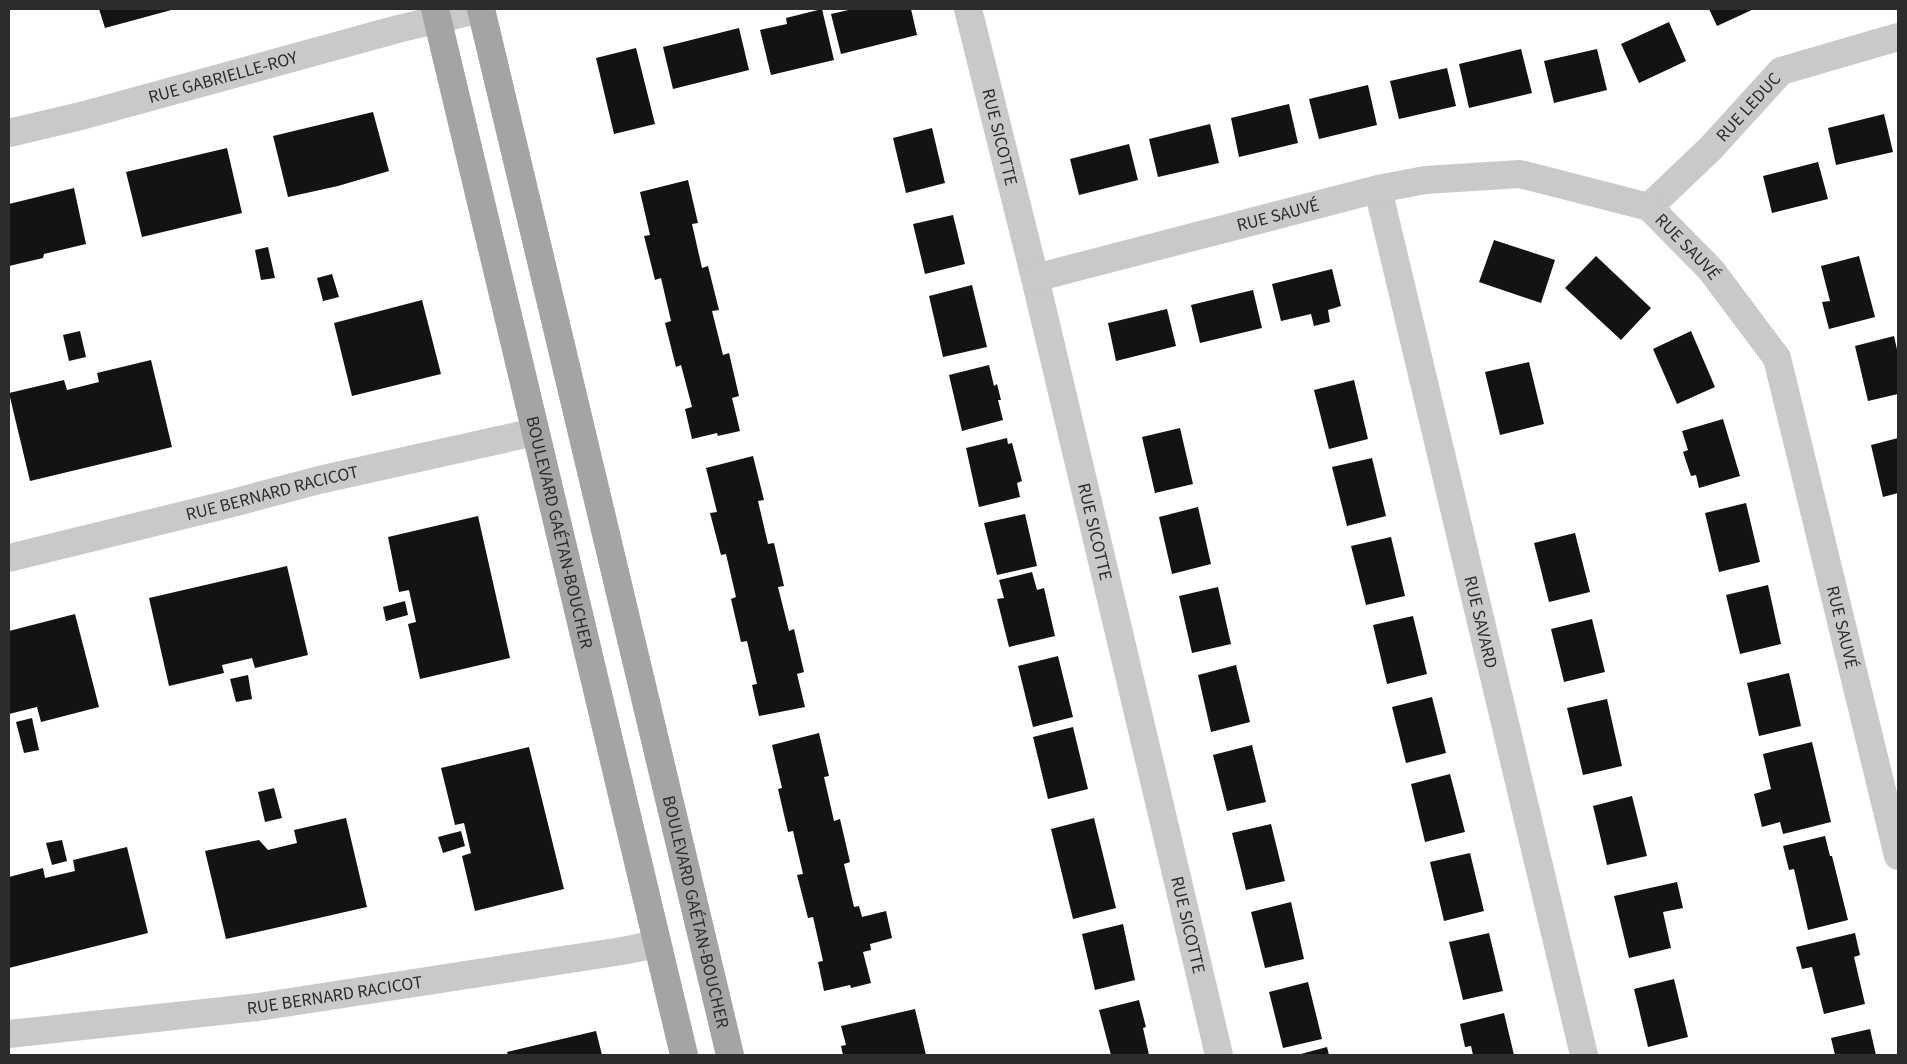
<svg xmlns="http://www.w3.org/2000/svg" width="1907" height="1064" font-family="'Source Sans 3',sans-serif">
<rect width="100%" height="100%" fill="#fff"/>
<path fill="#131313" d="M99 9H175L105 28Z
M822 9 834 60 771 75 760 30 787 24 786 18Z
M853 9H911L917 35 841 54 831 14Z
M1709 9H1754L1717 26Z
M1669 22 1686 61 1639 83 1621 44Z
M739 28 749 70 673 89 663 47Z
M636 48 655 124 614 134 596 58Z
M1521 49 1532 93 1469 108 1459 64Z
M1597 49 1607 90 1554 103 1544 61Z
M1447 68 1456 106 1399 119 1390 81Z
M1368 85 1377 125 1319 139 1309 99Z
M1289 104 1298 143 1239 157 1231 118Z
M373 112 389 171 338 186 288 197 273 136Z
M1884 114 1893 152 1836 165 1828 128Z
M1210 124 1219 163 1158 177 1149 139Z
M932 128 945 183 906 193 893 138Z
M1129 144 1138 180 1079 195 1070 159Z
M227 148 242 213 142 237 126 172Z
M1818 162 1828 199 1772 213 1763 176Z
M688 180 698 223 692 224 702 268 708 266 719 310 712 311 723 355 729 353 739 396 732 398 740 431 718 436 717 433 692 439 685 409 692 407 681 365 676 367 665 323 671 321 661 278 655 280 644 236 650 235 640 192Z
M74 188 86 244 44 254 43 258 9 266V204Z
M953 215 965 264 925 274 913 224Z
M1494 240 1555 260 1541 303 1479 282Z
M268 247 275 278 261 280 255 250Z
M1596 256 1651 308 1621 340 1565 288Z
M1859 256 1875 317 1829 329 1822 302 1830 301 1821 266Z
M1332 269 1341 306 1328 310 1330 322 1314 326 1311 314 1281 321 1272 284Z
M332 274 339 297 323 301 317 278Z
M972 285 987 347 943 357 929 296Z
M1253 290 1262 328 1200 343 1191 305Z
M422 300 441 374 352 396 334 323Z
M1167 309 1176 346 1116 361 1108 323Z
M80 331 86 357 69 361 63 335Z
M1691 331 1715 387 1677 404 1653 349Z
M1894 336 1898 354V394L1868 401 1855 346Z
M151 360 172 447 30 481 9 393 64 380 67 390 99 382 97 373Z
M1529 362 1544 424 1500 435 1485 372Z
M989 365 994 386 997 384 1001 400H998L1003 420 962 431 949 375Z
M1354 380 1368 439 1329 449 1314 390Z
M1723 419 1740 476 1699 488 1696 475 1691 476 1683 452 1688 450 1682 431Z
M1180 428 1193 484 1155 493 1142 437Z
M1007 438 1008 444 1012 443 1022 481 1017 483 1020 497 979 507 966 448Z
M1898 438V493L1883 497 1871 445Z
M753 456 764 500 758 501 768 544 774 543 784 586 778 587 789 631 794 629 804 672 797 674 805 707 759 716 752 685 757 684 747 641 741 642 731 599 736 597 726 554 721 555 710 513 717 512 706 468Z
M1372 458 1386 516 1347 526 1332 467Z
M1746 503 1760 562 1719 572 1705 513Z
M1198 507 1211 564 1172 574 1159 517Z
M1025 514 1037 566 997 575 984 523Z
M478 516 510 658 420 679 408 624 416 622 409 590 399 592 388 537Z
M1575 533 1590 592 1549 602 1534 543Z
M1391 537 1405 596 1366 605 1351 546Z
M287 566 308 655 255 668 252 658 222 665 224 673 169 686 149 598Z
M1032 572 1037 590 1044 588 1055 636 1009 647 997 599 1004 598 999 580Z
M1768 585 1781 644 1740 654 1726 595Z
M1218 587 1231 644 1192 653 1179 596Z
M405 601 408 615 386 621 383 607Z
M75 614 99 707 41 722 37 707 9 714V631Z
M1413 616 1427 674 1387 684 1373 625Z
M1592 619 1605 672 1564 682 1551 629Z
M1058 656 1073 717 1033 727 1018 666Z
M1236 665 1250 722 1211 732 1198 675Z
M1789 673 1801 726 1759 736 1747 683Z
M248 675 252 699 236 702 230 679Z
M1432 697 1446 753 1406 763 1392 707Z
M1607 699 1622 766 1583 775 1567 708Z
M32 718 39 750 24 753 16 722Z
M1073 727 1088 789 1048 799 1033 737Z
M819 733 829 776 824 777 834 821 840 819 850 862 844 864 854 907 859 906 862 917 886 911 892 938 870 944 871 950 863 952 871 983 851 988 850 985 824 991 818 962 823 961 813 917 808 918 797 875 803 874 793 831 788 832 778 789 782 788 772 745Z
M1812 742 1831 822 1783 834 1780 822 1762 827 1754 794 1771 789 1763 754Z
M1252 745 1266 802 1227 811 1213 755Z
M529 747 564 889 475 911 462 856 471 853 464 823 455 825 441 768Z
M1450 774 1465 832 1425 842 1411 784Z
M274 788 282 818 265 822 258 792Z
M1632 796 1647 856 1607 865 1593 806Z
M346 818 367 907 226 939 205 851 259 840 268 850 297 843 294 830Z
M1094 818 1116 908 1073 919 1051 829Z
M1271 824 1285 881 1246 890 1232 833Z
M461 831 465 846 443 853 438 837Z
M1825 836 1830 856H1832L1848 920 1808 930 1794 869 1789 870 1783 846Z
M62 840 67 861 52 865 46 843Z
M127 847 148 933 9 968V877L43 868 45 878 75 871 73 860Z
M1470 853 1484 911 1444 921 1430 862Z
M1677 882 1683 908 1663 912 1671 948 1629 958 1614 896Z
M1291 902 1304 959 1265 968 1251 912Z
M1123 924 1135 980 1095 990 1082 934Z
M1489 933 1503 991 1463 1000 1449 942Z
M1855 933 1860 955 1854 957 1865 1004 1824 1014 1812 967 1802 969 1796 947Z
M1674 979 1688 1037 1648 1047 1634 989Z
M1308 982 1322 1039 1283 1048 1269 992Z
M1139 1000 1146 1027 1143 1028 1149 1055H1111L1099 1010Z
M915 1009 926 1055H843L841 1046 846 1045 841 1026Z
M1504 1013 1514 1055H1473L1471 1046 1465 1047 1460 1024Z
M1870 1029 1876 1055H1835L1831 1038Z
M596 1031 602 1055H508L507 1052Z
M1327 1047 1329 1055H1297Z"/>
<g fill="none" stroke-linecap="round" stroke-linejoin="round">
<g stroke="#c9c9c9" stroke-width="28">
<path id="s1" d="M968 9 1035 278 1219 1055"/>
<path id="s2" d="M9 133 81 116 398 29 481 9"/>
<path id="s3" d="M1378 189 1584 1055"/>
<path id="s4" d="M1649 207 1710 149 1781 71 1898 37"/>
<path id="s5" d="M1035 278 1378 189 1425 180 1520 174 1649 207 1711 270 1777 358 1898 856"/>
<path id="s6" d="M9 558 225 505 319 480 535 432"/>
<path id="s7" d="M9 1034 258 1007 622 951 657 944"/>
</g>
<g stroke="#a4a4a4" stroke-width="28">
<path id="s8" d="M435 9 684 1055"/>
<path id="s9" d="M481 9 730 1055"/>
</g>
</g>
<g text-anchor="middle" dominant-baseline="central" stroke-width="5" stroke-linejoin="round" paint-order="stroke">
<g font-size="18" fill="#2c2c2c" stroke="#fff">
<text stroke="none"><textPath href="#s2" startOffset="221">RUE GABRIELLE-ROY</textPath></text>
<text stroke="none"><textPath href="#s4" startOffset="141">RUE LEDUC</textPath></text>
<text stroke="none"><textPath href="#s1" startOffset="132">RUE SICOTTE</textPath></text>
<text stroke="none"><textPath href="#s5" startOffset="251">RUE SAUVÉ</textPath></text>
<text stroke="none"><textPath href="#s5" startOffset="686">RUE SAUVÉ</textPath></text>
<text stroke="none"><textPath href="#s6" startOffset="271">RUE BERNARD RACICOT</textPath></text>
<text stroke="none"><textPath href="#s8" startOffset="538">BOULEVARD GAÉTAN-BOUCHER</textPath></text>
<text stroke="none"><textPath href="#s1" startOffset="538">RUE SICOTTE</textPath></text>
<text stroke="none"><textPath href="#s3" startOffset="445">RUE SAVARD</textPath></text>
<text stroke="none"><textPath href="#s5" startOffset="1106">RUE SAUVÉ</textPath></text>
<text stroke="none"><textPath href="#s9" startOffset="928">BOULEVARD GAÉTAN-BOUCHER</textPath></text>
<text stroke="none"><textPath href="#s1" startOffset="942">RUE SICOTTE</textPath></text>
<text stroke="none"><textPath href="#s7" startOffset="328">RUE BERNARD RACICOT</textPath></text>
</g>
</g>
<rect width="1907" height="1064" fill="none" stroke="#2c2c2c" stroke-width="20"/>
</svg>
